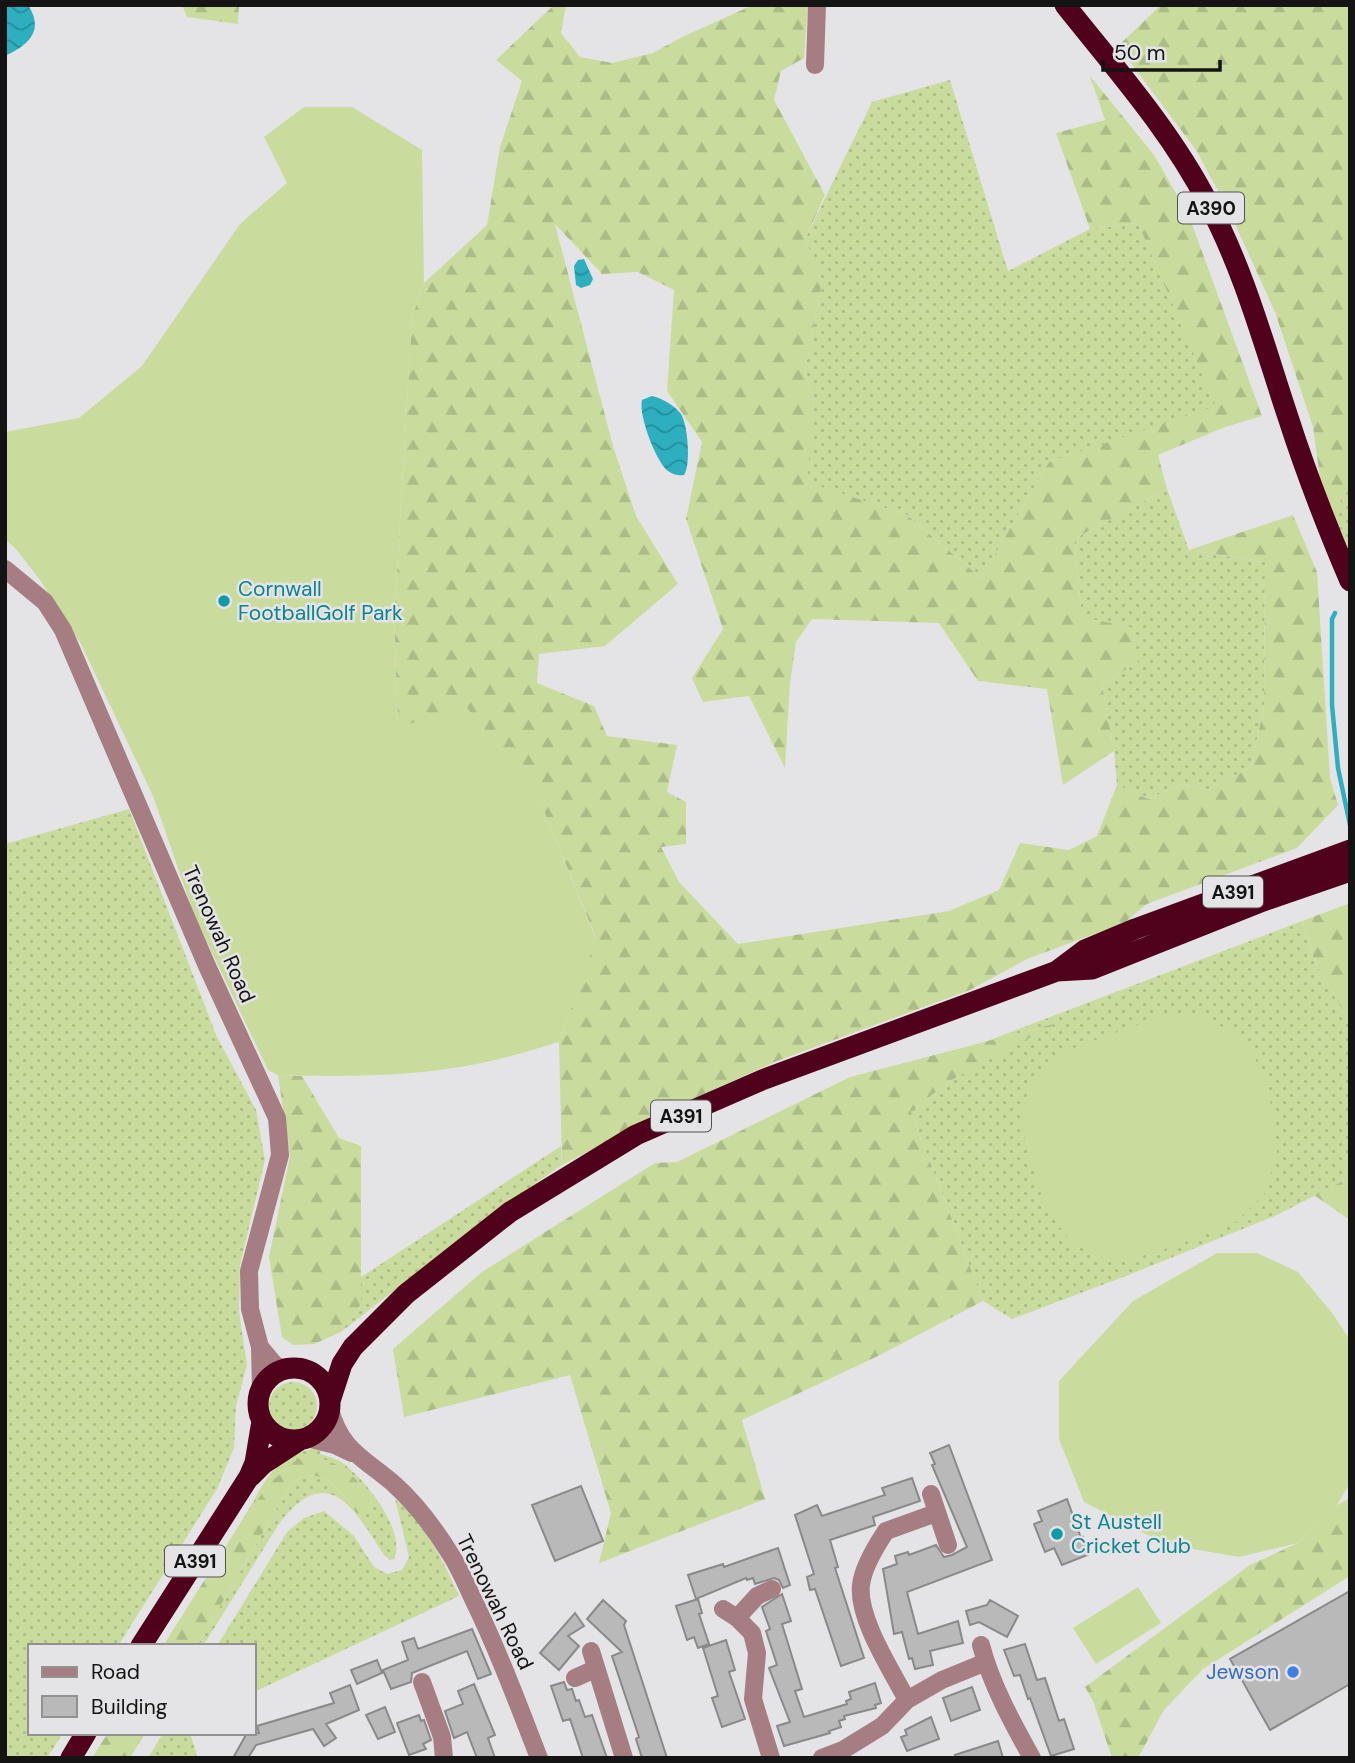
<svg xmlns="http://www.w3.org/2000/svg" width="1355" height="1763" font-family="'DM Sans',sans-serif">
<defs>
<pattern id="grass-dots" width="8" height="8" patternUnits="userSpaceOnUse" patternTransform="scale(1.75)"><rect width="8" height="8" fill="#c9dc9e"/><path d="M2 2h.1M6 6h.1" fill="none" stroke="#acbc87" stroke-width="1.8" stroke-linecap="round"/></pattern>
<pattern id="forest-firs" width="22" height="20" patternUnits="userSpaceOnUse" patternTransform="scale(1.75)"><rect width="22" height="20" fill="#c9dc9e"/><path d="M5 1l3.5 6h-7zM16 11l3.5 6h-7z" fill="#acbc87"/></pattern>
<pattern id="water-waves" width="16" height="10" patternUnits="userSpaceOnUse" patternTransform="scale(1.75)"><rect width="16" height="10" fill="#2dafc0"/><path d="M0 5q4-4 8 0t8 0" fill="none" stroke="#258d9b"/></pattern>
</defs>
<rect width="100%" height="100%" fill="#e4e4e6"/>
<path fill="url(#grass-dots)" d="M950 80 1008 271 1090 229 1138 223 1217 407 1049 462 981 578 907 515 806 483 814 403 805 371 822 283 805 239 872 102Z
M1350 481V558L1327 529Z
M1167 489 1189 550 1265 562 1264 706 1251 767 1208 790 1183 784 1148 799 1117 785 1114 751 1102 685 1138 662 1082 618 1074 539Z
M129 809 217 1037 256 1110 265 1160 240 1265 239 1312 247 1365 236 1406 234 1448 217 1489 118 1646H30V1733H63L47 1758H5V844Z
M1302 921 1315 963 1347 1017 1350 1029V1150L1343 1181 1277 1215 1131 1274 1012 1319 983 1301 911 1112 948 1082 1053 1024 982 1043Z
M561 1146 562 1165 496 1211 341 1332 361 1304V1277Z
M269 1406a24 24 0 1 1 48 0a24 24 0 1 1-48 0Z
M316 1448 321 1449 320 1454C327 1456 335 1458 341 1462 364 1477 407 1531 394 1559L390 1560 384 1555C354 1508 327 1460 279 1524L203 1646H197L291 1484C318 1460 343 1492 357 1514L355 1478C303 1435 278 1473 246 1514 266 1480 273 1457 316 1448Z
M395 1499C427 1525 442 1559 459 1596L254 1692V1646H217L287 1532 304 1518 324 1511 354 1536 374 1567 387 1574 402 1570 409 1557Z
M163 1733H190L198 1758H148Z"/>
<path fill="url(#forest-firs)" d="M182 5H239L238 24 187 17Z
M554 5H566L561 33 580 57 612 63 653 53 680 38 753 5H808L804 58 781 71 774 100 825 195 805 239 822 283 805 371 814 403 807 482 907 515 981 578 1049 462 1216 406 1138 223 1090 229 1056 133 1105 120 1090 76 1154 155 1189 216 1262 416 1225 427 1158 455 1167 489 1074 539 1082 617 1134 628 1138 662 1102 685 1114 751 1063 785 1047 689 978 681 939 623 812 619 796 642 790 683 785 768 749 696 703 702 692 678 723 629 686 519 702 442 667 391 674 290 638 272 602 274 555 224 613 446 636 516 678 584 605 646 539 654 537 683 594 706 607 736 677 745 667 792 686 802V844L661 847 679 882 738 944 949 911 999 890 1020 843 1069 850 1097 836 1117 785 1148 799 1183 784 1208 790 1251 767 1264 706 1265 562 1189 550 1293 515 1317 572 1330 778 1338 805 1297 848 1147 904 1124 923 1027 959 970 990 777 1061 675 1107 562 1165 559 1042 596 938 539 799 398 727 394 622 412 317 424 283 487 225 500 147 522 81 496 60Z
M1161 5H1350V482L1327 529 1313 427 1275 312 1230 213 1196 150 1118 46Z
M1350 903V1029L1347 1017 1315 963 1302 921Z
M1057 1023 948 1082 911 1112 983 1301 878 1356 742 1420 765 1499 599 1563 611 1513 570 1375 404 1417 393 1349 482 1272 655 1163 677 1162 850 1077Z
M278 1075 302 1076 339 1138 361 1146V1304L341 1332 314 1344 293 1345 282 1337 269 1257 290 1156Z
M1350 1150V1220L1314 1195 1343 1181Z
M310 1456C338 1461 363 1477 370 1506L357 1514C343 1492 318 1460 291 1484L197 1646H163L246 1514 272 1481 295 1461Z
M1350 1498V1576L1203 1669 1164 1710 1138 1758H1112L1093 1701 1085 1687 1250 1565 1298 1543 1337 1505Z
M108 1733H145L130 1758H92Z"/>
<path fill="#c9dc9e" d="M304 107H352L422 150 424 283 412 317 394 622 398 727 467 708 539 799 596 939 559 1042C535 1049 511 1057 486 1062 418 1077 347 1077 278 1075L268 1070 195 917 153 796 81 644 40 580 16 549 5 539V432L79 418 142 366 240 224 287 183 264 137Z
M1166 1014 1202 1016 1242 1038 1263 1072 1274 1117 1277 1155 1265 1193 1234 1224 1171 1247 1116 1264 1072 1243 1050 1214 1025 1144 1022 1109 1036 1072 1071 1049Z
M1217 1253H1257L1298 1272 1333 1314 1350 1340V1483L1337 1505 1298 1543 1239 1557 1165 1544 1084 1502 1059 1439V1381L1133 1301Z
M1138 1587 1161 1623 1096 1664 1073 1628Z"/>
<path fill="url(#water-waves)" d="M5 5H28C45 31 28 45 5 56Z
M584 259 593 279 590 285 581 288 576 285 574 266 578 260Z
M652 396C662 398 675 406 681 414 688 425 691 465 684 475 678 476 674 475 668 471 656 462 638 414 642 400Z"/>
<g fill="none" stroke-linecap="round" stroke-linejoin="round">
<path stroke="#2dafc0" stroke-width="4.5" d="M1335 613 1332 619V705L1338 768 1350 825"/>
</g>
<path fill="#bab9ba" stroke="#8a898a" stroke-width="2" d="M949 1445 992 1560 907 1592 918 1634 958 1621 963 1643 930 1651 933 1665 915 1669 912 1658 909 1659 902 1632 894 1634 883 1569 897 1564 895 1556 908 1552 909 1555 936 1545 944 1557 952 1555 967 1547 932 1465 935 1464 930 1453Z
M912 1478 920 1501 873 1517 875 1525 830 1540 838 1567 835 1568 864 1658 841 1666 815 1589 810 1590 807 1577 814 1574 795 1515 817 1505 822 1516 885 1495 882 1488Z
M581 1486 603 1541 555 1561 532 1505Z
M1067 1499 1081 1538 1083 1537 1090 1554 1062 1565 1054 1548 1045 1552 1034 1524 1042 1521 1038 1511Z
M778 1548 790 1585 783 1588 779 1580 774 1578 755 1584 753 1578 747 1580 746 1578 696 1599 688 1575 723 1564 724 1567Z
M1350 1591V1684L1270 1730 1230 1659Z
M782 1594 791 1621 782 1624 802 1689 795 1691 804 1717 847 1704 846 1701 851 1699 849 1692 875 1683 881 1703 875 1705 876 1708 844 1716 845 1719 839 1721 841 1727 829 1731 830 1733 784 1746 777 1726 790 1722 769 1668 777 1665 766 1631 770 1629 762 1607Z
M698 1599 702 1613 699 1614 709 1644 698 1648 694 1637 687 1640 676 1606Z
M603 1600 626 1621 624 1625 667 1758H642L636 1739 639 1737 612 1656 622 1652 587 1619Z
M990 1600 1018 1616 1007 1637 979 1622 970 1625 966 1611 987 1605Z
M575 1613 584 1626 568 1636 579 1646 559 1670 540 1653Z
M472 1629 491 1674 478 1679 467 1651 412 1673 411 1682 391 1689 383 1670 408 1660 402 1642 414 1638 418 1649Z
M726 1640 735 1670 729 1672 745 1719 722 1727 712 1698 718 1696 703 1648Z
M1025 1644 1037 1680 1045 1678 1059 1721 1064 1719 1074 1749 1051 1756 1030 1698 1028 1699 1020 1675 1014 1676 1004 1650Z
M377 1660 382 1673 357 1684 351 1670Z
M564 1682 567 1690 572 1689 576 1701 579 1700 585 1717 592 1715 607 1758H583L570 1719 563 1721 551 1686Z
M474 1684 495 1735 488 1738 495 1758H477L467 1732 454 1738 445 1711 463 1704 458 1691Z
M350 1685 359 1710 326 1724 336 1738 324 1746 313 1729 256 1745 248 1758H233L247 1733H259L257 1726 334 1703 330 1693Z
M972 1687 980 1710 951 1721 943 1698Z
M385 1707 395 1732 378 1739 366 1715Z
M419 1715 421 1721 424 1720 431 1740 423 1744 426 1749 409 1755 397 1723Z
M931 1717 939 1739 907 1751 901 1737 907 1735 905 1730Z
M998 1741 1003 1758H956L955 1755Z"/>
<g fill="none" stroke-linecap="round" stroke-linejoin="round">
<path stroke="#a57d83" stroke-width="18" d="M815 65 817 5
M5 569 45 602 63 630 207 966 277 1118 280 1155 249 1271 250 1309 260 1347 261 1389
M260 1347 275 1365 284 1369
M330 1409C340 1450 365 1459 394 1484 417 1505 435 1529 451 1555 460 1569 466 1584 473 1599 498 1650 518 1704 539 1758
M307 1438 335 1445 352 1453
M931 1494 948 1545
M723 1609 737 1618 752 1633 757 1653 753 1699 771 1758
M737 1618 757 1596 772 1589
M981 1645C991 1684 1012 1722 1032 1758
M591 1651 624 1758
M575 1678 595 1669
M422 1682 442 1737 444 1758
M907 1700C892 1671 857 1618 861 1585 863 1567 876 1546 886 1531L936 1513
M822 1758 843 1750 882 1726 907 1700 942 1680 986 1662"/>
<path stroke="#50011c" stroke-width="21" d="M1065 5C1115 68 1171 131 1208 203 1244 270 1264 345 1288 417 1306 473 1327 527 1350 581
M1057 971 1092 969 1263 901 1350 871
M258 1404a36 36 0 1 1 72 0a36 36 0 1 1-72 0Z
M330 1401 342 1364 353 1347 406 1294 510 1212 636 1135 762 1080 1057 971 1085 950 1135 929 1350 850
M251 1476 263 1464 300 1440
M141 1646 249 1477 255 1463 262 1421
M71 1758 86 1733"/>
</g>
<g fill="#0f9aa8" stroke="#e4e4e6" stroke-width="2.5">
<circle cx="224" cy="601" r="7"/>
<circle cx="1057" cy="1534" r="7"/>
</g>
<circle fill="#3f7fe0" stroke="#e4e4e6" stroke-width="2.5" cx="1293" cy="1672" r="7"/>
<g text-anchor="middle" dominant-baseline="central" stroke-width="5" stroke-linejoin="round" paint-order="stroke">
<g fill="#e4e4e6" stroke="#525253" stroke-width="2">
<rect x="1178" y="192.5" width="66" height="31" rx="5"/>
<rect x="1203" y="876.5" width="60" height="31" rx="5"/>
<rect x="651" y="1100.5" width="60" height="31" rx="5"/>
<rect x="165" y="1545.5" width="60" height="31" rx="5"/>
</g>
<g font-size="19" font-weight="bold" fill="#141414">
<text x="1211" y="208">A390</text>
<text x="1233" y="892">A391</text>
<text x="681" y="1116">A391</text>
<text x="195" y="1561">A391</text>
</g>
<g font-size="21" fill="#0d838f" stroke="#e4e4e6" text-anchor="start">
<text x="238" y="589">Cornwall<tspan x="238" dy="24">FootballGolf Park</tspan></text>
<text x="1071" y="1522">St Austell<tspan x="1071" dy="24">Cricket Club</tspan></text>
</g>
<g font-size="21" fill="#141414" stroke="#e4e4e6">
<text transform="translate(219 934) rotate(66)">Trenowah Road</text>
<text transform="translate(495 1602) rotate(64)">Trenowah Road</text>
</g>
<g font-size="21" fill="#366cbe" stroke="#e4e4e6" text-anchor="end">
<text x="1279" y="1672">Jewson</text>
</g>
</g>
<rect width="1355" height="1763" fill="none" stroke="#141414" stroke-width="14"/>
<rect x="28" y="1644" width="228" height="91" fill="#e4e4e6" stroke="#919192" stroke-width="2"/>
<rect x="42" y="1667" width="35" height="10" fill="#a57d83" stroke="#919192" stroke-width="2"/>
<text x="91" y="1679" font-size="21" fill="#141414">Road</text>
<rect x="42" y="1696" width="35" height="21" fill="#bab9ba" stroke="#919192" stroke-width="2"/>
<text x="91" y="1714" font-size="21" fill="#141414">Building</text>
<path d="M1103 60v10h117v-10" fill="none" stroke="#141414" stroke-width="3.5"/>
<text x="1114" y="60" font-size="21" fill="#141414" stroke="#e4e4e6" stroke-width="5" paint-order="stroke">50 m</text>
</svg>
